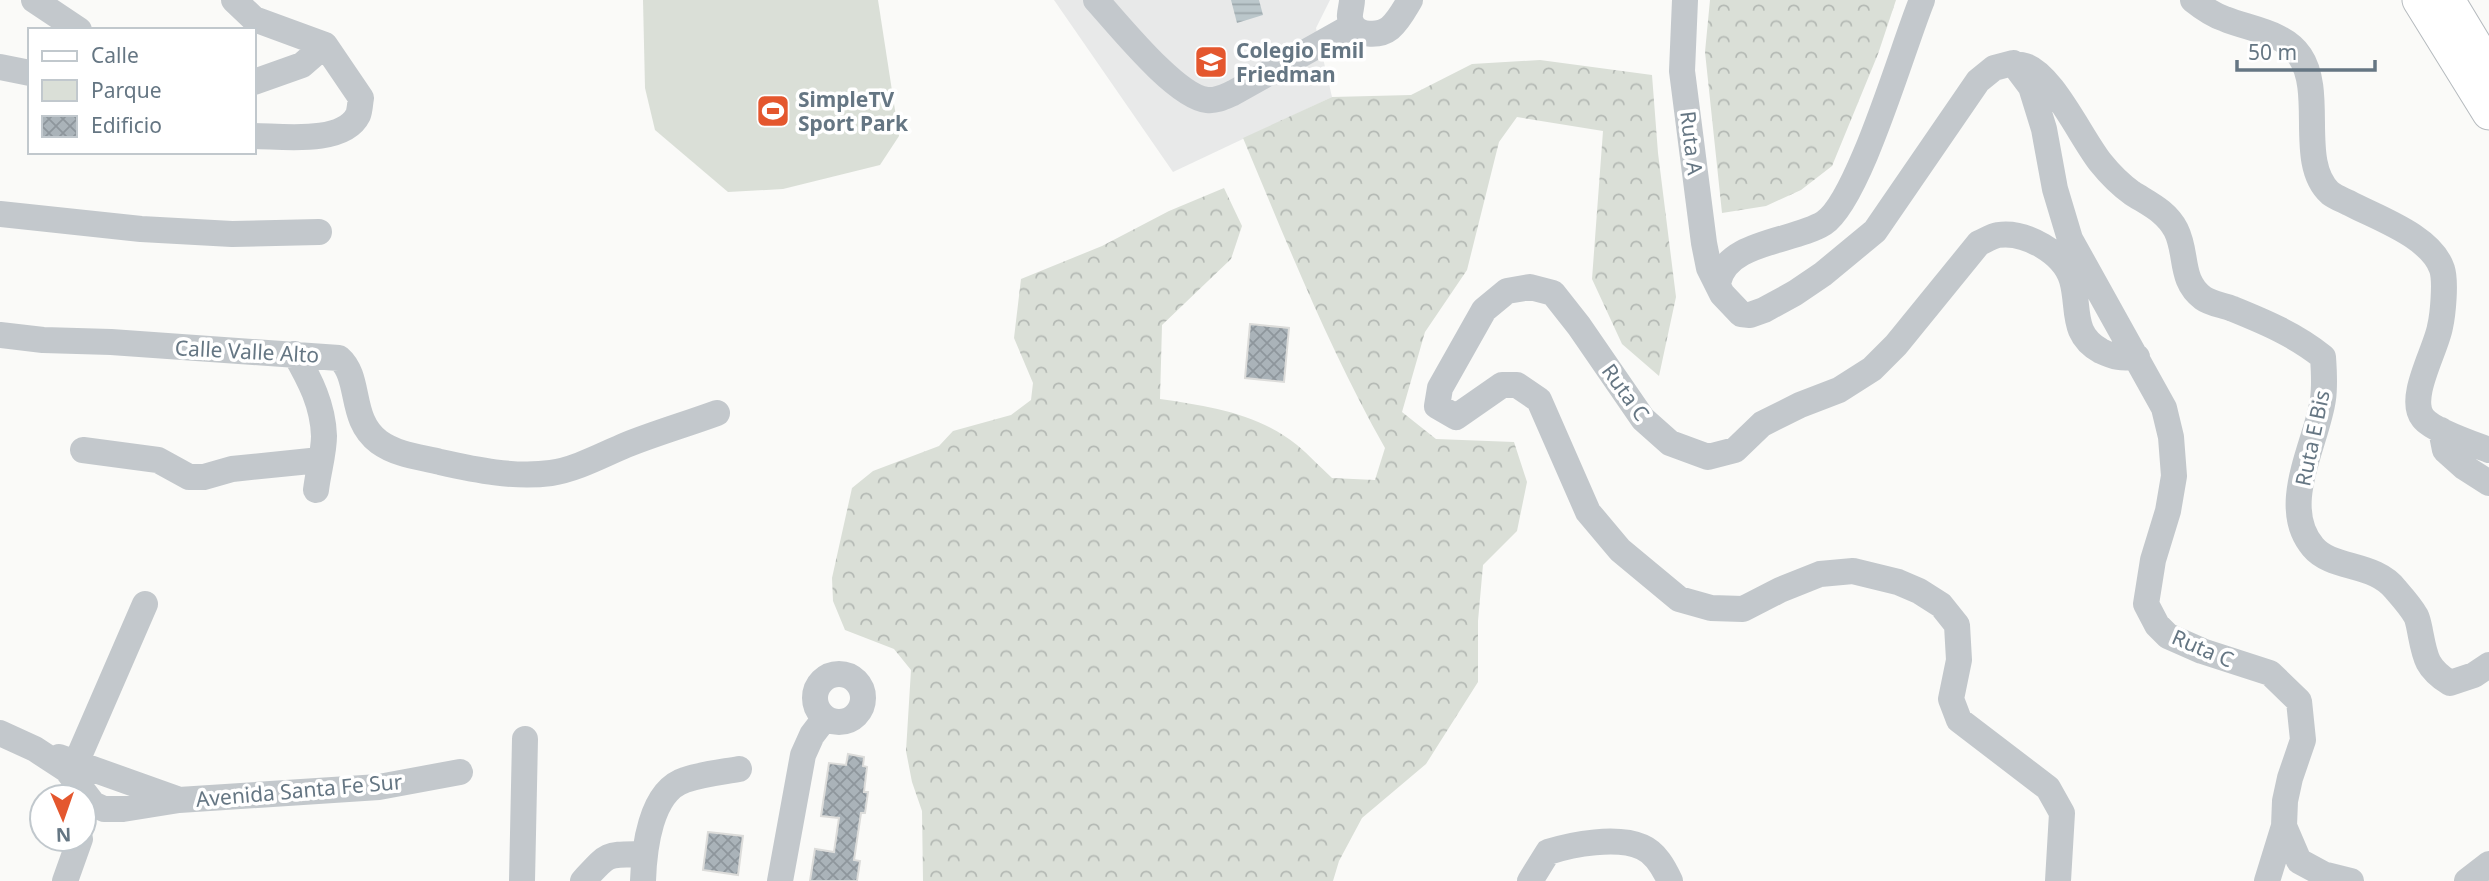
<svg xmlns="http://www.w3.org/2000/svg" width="2489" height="881" font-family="'Noto Sans',sans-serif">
<defs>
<pattern id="forest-crowns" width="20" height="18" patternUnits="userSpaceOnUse" patternTransform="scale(1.75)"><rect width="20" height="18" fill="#dadfd7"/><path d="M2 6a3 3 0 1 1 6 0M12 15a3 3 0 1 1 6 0" fill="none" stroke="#b4b9b4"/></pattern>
<pattern id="water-rules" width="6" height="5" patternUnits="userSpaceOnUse" patternTransform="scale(1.75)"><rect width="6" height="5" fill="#bbc7cb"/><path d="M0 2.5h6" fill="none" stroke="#9ca6aa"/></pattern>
<pattern id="building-cross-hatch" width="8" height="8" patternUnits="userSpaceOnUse" patternTransform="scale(1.75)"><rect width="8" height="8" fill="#aab3b9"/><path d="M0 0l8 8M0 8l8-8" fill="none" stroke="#8e969c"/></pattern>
</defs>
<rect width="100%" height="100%" fill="#fafaf8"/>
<path fill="#e8e9e9" d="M1054 0H1330L1316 28 1332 97 1173 172Z"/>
<path fill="url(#forest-crowns)" d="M1710 0H1896L1878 54 1832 166 1801 190 1766 206 1722 213 1705 52Z
M1540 60 1652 75 1658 153 1676 297 1659 376 1622 344 1592 279 1603 131 1517 117 1499 142 1467 270 1425 332 1402 412 1436 439 1514 442 1527 482 1517 531 1483 565 1478 621V682L1426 764 1362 818 1339 861 1333 881H923L922 811 912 782 906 751 911 670 894 649 845 630 833 601 832 578 852 488 873 471 939 446 953 431 1011 415 1031 400 1033 383 1014 338 1021 279 1102 246 1169 211 1224 188 1242 226 1231 259 1162 325 1160 399C1208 406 1257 413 1297 445 1309 455 1320 467 1332 478L1375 480 1385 448C1329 349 1287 243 1243 138L1332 97 1411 95 1472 64Z"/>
<path fill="#dadfd7" d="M643 0H878L899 136 880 165 783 189 728 192 655 130 645 88Z"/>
<path fill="url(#water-rules)" d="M1231 0H1259L1263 15 1237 23Z"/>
<path fill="url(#building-cross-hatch)" stroke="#dcdcda" stroke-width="2" d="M1250 324 1289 328 1284 382 1245 378Z
M848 754 864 757 863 766 867 767 864 792H868L865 813H861L854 860 860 861 857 881H810L815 849 834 852 839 818 821 816 829 763 846 765Z
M708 832 743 836 738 875 703 870Z"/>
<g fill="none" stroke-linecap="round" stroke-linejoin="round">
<defs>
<path id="major" d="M2419 0 2489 113
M2448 0 2489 68"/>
</defs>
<use href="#major" stroke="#b5babe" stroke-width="35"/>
<path stroke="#c3c8cc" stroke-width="26" d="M34 0 79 30
M234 0 254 19 325 45 361 98C360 103 360 110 358 115 343 145 281 136 254 136
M1096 0C1118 24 1176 97 1207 100 1217 101 1224 97 1233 93L1352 26
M1352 0C1352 7 1348 16 1351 22 1356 37 1380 36 1390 28 1399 20 1404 10 1410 0
M1685 0 1682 71 1704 243 1709 268 1722 294 1741 314 1750 315 1764 310 1795 293 1823 274 1875 231 1978 81 1994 68 2013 63 2031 87 2044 129 2055 189 2070 239 2164 408 2171 437 2174 476 2168 511 2153 560 2146 604 2157 625 2168 636 2202 651 2270 673 2299 701 2303 740 2290 778 2285 801 2284 826 2267 881
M2193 0C2203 8 2213 15 2225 19 2249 29 2284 32 2300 56 2325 93 2297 163 2330 193 2335 197 2343 200 2349 203 2377 218 2431 236 2442 269 2446 281 2443 314 2440 327 2436 350 2407 398 2423 418 2432 430 2473 444 2489 450
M2022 65C2050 69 2082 140 2101 163 2109 173 2121 185 2132 193 2149 204 2166 211 2176 230 2188 254 2179 280 2203 298 2211 304 2224 305 2233 309 2265 322 2296 335 2323 357 2324 371 2325 385 2323 399 2317 443 2278 506 2313 547 2332 570 2375 562 2396 590 2403 598 2411 607 2416 616 2418 620 2419 626 2420 631 2425 657 2426 668 2450 683L2474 675 2489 665
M0 67 30 73
M254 82 302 65 325 45
M0 214 141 229 232 234 319 232
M1718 283C1726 241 1794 242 1824 223 1859 200 1903 46 1922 0
M0 335 43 340 111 342 339 358C362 378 348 419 379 442 397 455 420 457 440 462 476 470 514 478 551 473 577 469 602 455 626 445 656 433 687 424 717 413
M295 354C310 380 323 405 324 436 324 453 318 472 316 490
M2441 430 2445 450 2464 467 2489 483
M83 450 158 460 189 477H204L232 469 320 460
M815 698a24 24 0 1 1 48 0a24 24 0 1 1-48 0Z
M0 733 35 749 67 770 93 804 104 809H123L179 800 379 787 460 772
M59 757 174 798
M76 763 145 604
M2284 826 2299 861 2323 874 2351 881
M65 881 80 839
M522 881 525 739
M583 881C610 852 604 855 644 854
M643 881C644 850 650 791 685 780 702 774 722 772 739 769
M780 881 803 755 812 735 825 718
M1530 881 1548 852C1573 844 1617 836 1642 847 1656 853 1664 868 1670 881
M2058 881 2062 813 2048 788 1959 720 1951 699 1959 660 1957 625 1941 605 1919 591 1898 582 1853 571 1820 574 1780 590 1743 609 1711 608 1679 599 1620 550 1588 512 1539 400 1517 385H1502L1456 417 1437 406 1440 388 1484 310 1507 291 1530 287 1553 293 1579 326 1643 419 1670 443 1708 457 1735 450 1762 424 1800 405 1839 390 1872 369 1896 345 1979 243C1984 241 1992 236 1998 235 2026 231 2064 253 2072 280 2080 308 2070 334 2101 351 2116 358 2120 358 2137 357
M2467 881 2489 864"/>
<use href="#major" stroke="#fff" stroke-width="33"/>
</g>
<defs>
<symbol id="school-square" viewBox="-11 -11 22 22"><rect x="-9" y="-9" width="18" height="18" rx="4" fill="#e4572e" stroke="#fff"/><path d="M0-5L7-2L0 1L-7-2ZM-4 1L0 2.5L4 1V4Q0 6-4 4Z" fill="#fff"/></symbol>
<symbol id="stadium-square" viewBox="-11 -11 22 22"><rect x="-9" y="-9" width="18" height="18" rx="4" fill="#e4572e" stroke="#fff"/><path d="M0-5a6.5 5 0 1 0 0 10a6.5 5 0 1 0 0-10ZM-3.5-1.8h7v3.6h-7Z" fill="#fff"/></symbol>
</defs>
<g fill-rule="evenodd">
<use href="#school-square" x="1192" y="43" width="38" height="38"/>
<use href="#stadium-square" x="754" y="92" width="38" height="38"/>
</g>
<g text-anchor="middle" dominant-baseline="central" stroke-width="7" stroke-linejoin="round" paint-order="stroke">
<g font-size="21" font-weight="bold" fill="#657683" stroke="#fff" text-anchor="start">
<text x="1236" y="50">Colegio Emil<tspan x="1236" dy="24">Friedman</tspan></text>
<text x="798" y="99">SimpleTV<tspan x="798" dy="24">Sport Park</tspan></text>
</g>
<g font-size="21" fill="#657683" stroke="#fff">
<text transform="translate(1692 143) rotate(83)">Ruta A</text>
<text transform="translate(247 351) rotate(3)">Calle Valle Alto</text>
<text transform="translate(1626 392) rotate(54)">Ruta C</text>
<text transform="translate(2312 438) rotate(-78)">Ruta E Bis</text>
<text transform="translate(2203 648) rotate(23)">Ruta C</text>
<text transform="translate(299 790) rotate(-5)">Avenida Santa Fe Sur</text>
</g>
</g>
<rect x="28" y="28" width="228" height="126" fill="#ffffff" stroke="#c1c8cd" stroke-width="2"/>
<rect x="42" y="51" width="35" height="10" fill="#ffffff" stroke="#c1c8cd" stroke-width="2"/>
<text x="91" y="63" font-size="21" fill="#657683">Calle</text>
<rect x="42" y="80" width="35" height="21" fill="#dadfd7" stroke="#c1c8cd" stroke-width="2"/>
<text x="91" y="98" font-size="21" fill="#657683">Parque</text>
<rect x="42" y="116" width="35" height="21" fill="url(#building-cross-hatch)" stroke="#c1c8cd" stroke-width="2"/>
<text x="91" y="133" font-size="21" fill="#657683">Edificio</text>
<g transform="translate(63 818) rotate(178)"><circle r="33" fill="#ffffff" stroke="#c1c8cd" stroke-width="2"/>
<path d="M0-5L12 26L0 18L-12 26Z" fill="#e4572e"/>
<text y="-10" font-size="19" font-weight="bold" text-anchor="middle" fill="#657683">N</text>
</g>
<path d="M2237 60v10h138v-10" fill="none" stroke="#657683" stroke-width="3.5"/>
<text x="2248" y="60" font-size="21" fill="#657683" stroke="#ffffff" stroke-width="5" paint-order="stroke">50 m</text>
</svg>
